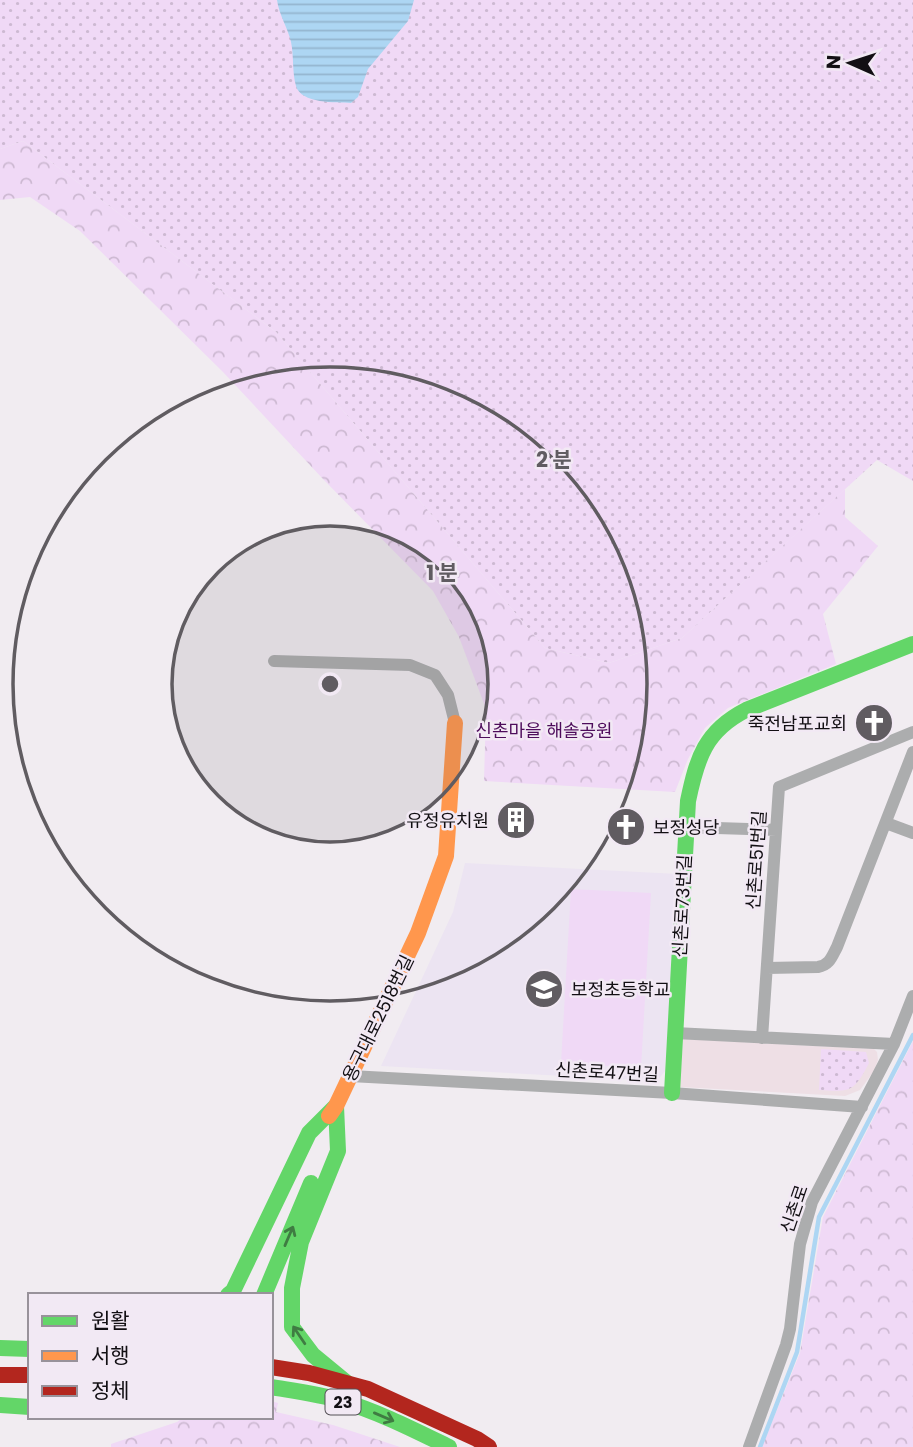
<svg xmlns="http://www.w3.org/2000/svg" width="913" height="1447" font-family="Poppins,'Noto Sans KR',sans-serif">
<defs>
<pattern id="grass-dots" width="8" height="8" patternUnits="userSpaceOnUse" patternTransform="scale(1.75)"><rect width="8" height="8" fill="#f0d9f6"/><path d="M2 2h.1M6 6h.1" fill="none" stroke="#cdb9d2" stroke-width="1.8" stroke-linecap="round"/></pattern>
<pattern id="forest-crowns" width="20" height="18" patternUnits="userSpaceOnUse" patternTransform="scale(1.75)"><rect width="20" height="18" fill="#f0d9f6"/><path d="M2 6a3 3 0 1 1 6 0M12 15a3 3 0 1 1 6 0" fill="none" stroke="#cdb9d2"/></pattern>
<pattern id="water-rules" width="6" height="5" patternUnits="userSpaceOnUse" patternTransform="scale(1.75)"><rect width="6" height="5" fill="#add6f3"/><path d="M0 2.5h6" fill="none" stroke="#94b6cf"/></pattern>
</defs>
<rect width="100%" height="100%" fill="#f1ecf1"/>
<path fill="#eedfe5" d="M683 1039 874 1049 877 1052 878 1060 874 1071 860 1090 845 1096 680 1087Z"/>
<path fill="#ece4f2" d="M465 863 678 874 665 1071 657 1081 381 1066 453 912Z"/>
<path fill="url(#grass-dots)" d="M0 0H913V481L877 460 682 638 609 663 545 648 276 332 23 141 0 149Z
M821 1049 866 1052 869 1063C854 1092 851 1092 819 1090Z"/>
<path fill="url(#forest-crowns)" d="M23 141 276 332 545 648 609 663 682 638 845 489V517L878 546 823 614 836 664 728 708 705 728 688 759 675 792 484 781 486 709 459 637 433 591 323 479 223 372 80 231 30 197 0 200V149Z
M913 1041V1447H762L800 1353 823 1217Z
M271 1401 278 1403 276 1412 333 1425 400 1447H111V1444L177 1422 184 1417H271Z"/>
<path fill="#f0d9f6" d="M571 889 651 893 641 1068 561 1063Z"/>
<path fill="url(#water-rules)" d="M277 0H414L408 21 368 69 358 97 351 103C336 102 301 104 296 86 292 72 294 56 291 42 288 28 279 15 277 0Z"/>
<g fill="none" stroke-linecap="round" stroke-linejoin="round">
<path stroke="#add6f3" stroke-width="4.5" d="M760 1447 797 1352 819 1217 913 1035"/>
<path stroke="#acadae" stroke-width="12" d="M274 661 410 665 435 675 448 695 455 723
M886 823 913 833
M685 827 776 830
M767 968 818 967C830 965 832 956 837 947L913 752
M675 1033 894 1044
M762 1038 779 787 913 732
M350 1076 672 1093 862 1107
M749 1447 786 1345 790 1329 800 1244 812 1202 894 1044 913 996"/>
<path stroke="#63d668" stroke-width="16" d="M672 1093 688 801C697 758 705 731 746 710L913 644
M336 1106 338 1151 301 1242 292 1288V1327L313 1355 347 1383
M228 1295 233 1291 309 1133 336 1106
M264 1295 311 1183
M0 1348 30 1349
M271 1387C295 1391 319 1394 342 1401 379 1412 414 1430 449 1447
M0 1405 30 1407"/>
<path stroke="#ff974d" stroke-width="16" d="M329 1116 336 1106 418 933 446 856 455 723"/>
<path stroke="#b3261e" stroke-width="16" d="M271 1367 309 1373 368 1389 477 1439 489 1447
M0 1375H30"/>
</g>
<defs><path id="oneway-shaft" d="M-6 0H5M1.5-3L5.5 0L1.5 3" fill="none" stroke-width="1.6" stroke-linecap="round" stroke-linejoin="round" transform="scale(1.75)"/></defs>
<g stroke="#3f7c42">
<use href="#oneway-shaft" transform="translate(289 1236) rotate(-67)"/>
<use href="#oneway-shaft" transform="translate(299 1335) rotate(-124)"/>
<use href="#oneway-shaft" transform="translate(384 1417) rotate(23)"/>
</g>
<circle cx="330" cy="684" r="158" fill="#605c61" fill-opacity=".12"/>
<g fill="none" stroke="#605c61" stroke-width="3.5">
<circle cx="330" cy="684" r="158"/>
<circle cx="330" cy="684" r="317"/>
</g>
<defs>
<symbol id="church-disc" viewBox="-11 -11 22 22"><circle r="9.5" fill="#605c61" stroke="#f2e9f4"/><path d="M-1.2-6h2.4v3.5h3.3v2.4h-3.3V6h-2.4V-.1h-3.3v-2.4h3.3Z" fill="#fff"/></symbol>
<symbol id="building-disc" viewBox="-11 -11 22 22"><circle r="9.5" fill="#605c61" stroke="#f2e9f4"/><path d="M-4-6H4V6H1V3H-1V6H-4ZM-2.5-4.3h1.7v1.8h-1.7ZM.8-4.3h1.7v1.8H.8ZM-2.5-1h1.7V.8h-1.7ZM.8-1h1.7V.8H.8Z" fill="#fff"/></symbol>
<symbol id="school-disc" viewBox="-11 -11 22 22"><circle r="9.5" fill="#605c61" stroke="#f2e9f4"/><path d="M0-5L7-2L0 1L-7-2ZM-4 1L0 2.5L4 1V4Q0 6-4 4Z" fill="#fff"/></symbol>
</defs>
<g fill-rule="evenodd">
<use href="#church-disc" x="852" y="701" width="44" height="44"/>
<use href="#building-disc" x="494" y="798" width="44" height="44"/>
<use href="#church-disc" x="604" y="805" width="44" height="44"/>
<use href="#school-disc" x="522" y="967" width="44" height="44"/>
</g>
<g text-anchor="middle" dominant-baseline="central" stroke-width="5" stroke-linejoin="round" paint-order="stroke">
<rect fill="#f2e9f4" stroke="#555056" stroke-width="2" x="325.5" y="1389.5" width="35" height="25" rx="5"/>
<g font-size="16" font-weight="bold" fill="#120f13">
<text x="343" y="1402">23</text>
</g>
<g font-size="18" fill="#120f13" stroke="#f2e9f4" text-anchor="end">
<text x="847" y="723">죽전남포교회</text>
<text x="489" y="820">유정유치원</text>
<text x="653" y="827" text-anchor="start">보정성당</text>
<text x="571" y="989" text-anchor="start">보정초등학교</text>
</g>
<g font-size="18" fill="#4d0d5b" stroke="#f2e9f4">
<text x="544" y="730">신촌마을 해솔공원</text>
</g>
<g font-size="18" fill="#120f13" stroke="#f2e9f4">
<text transform="translate(756 860) rotate(-86)">신촌로51번길</text>
<text transform="translate(682 906) rotate(-87)">신촌로73번길</text>
<text transform="translate(378 1018) rotate(-64)">용구대로2518번길</text>
<text transform="translate(607 1072) rotate(3)">신촌로47번길</text>
<text transform="translate(794 1209) rotate(-71)">신촌로</text>
</g>
</g>
<circle cx="330" cy="684" r="10" fill="#605c61" stroke="#f2e9f4" stroke-width="3.5"/>
<g font-size="21" text-anchor="middle" font-weight="bold" fill="#605c61" stroke="#f2e9f4" stroke-width="5" stroke-linejoin="round" paint-order="stroke">
<text x="554" y="467">2 분</text>
<text x="442" y="580">1 분</text>
</g>
<rect x="28" y="1293" width="245" height="126" fill="#f2e9f4" stroke="#98929a" stroke-width="2"/>
<rect x="42" y="1316" width="35" height="10" fill="#63d668" stroke="#98929a" stroke-width="2"/>
<text x="91" y="1328" font-size="21" fill="#120f13">원활</text>
<rect x="42" y="1351" width="35" height="10" fill="#ff974d" stroke="#98929a" stroke-width="2"/>
<text x="91" y="1363" font-size="21" fill="#120f13">서행</text>
<rect x="42" y="1386" width="35" height="10" fill="#b3261e" stroke="#98929a" stroke-width="2"/>
<text x="91" y="1398" font-size="21" fill="#120f13">정체</text>
<g transform="translate(850 63) rotate(273)" stroke="#f2e9f4" stroke-width="5" paint-order="stroke">
<path d="M0-5L12 26L0 18L-12 26Z" fill="#120f13"/>
<text y="-10" font-size="19" font-weight="bold" text-anchor="middle" fill="#120f13">N</text>
</g>
</svg>
